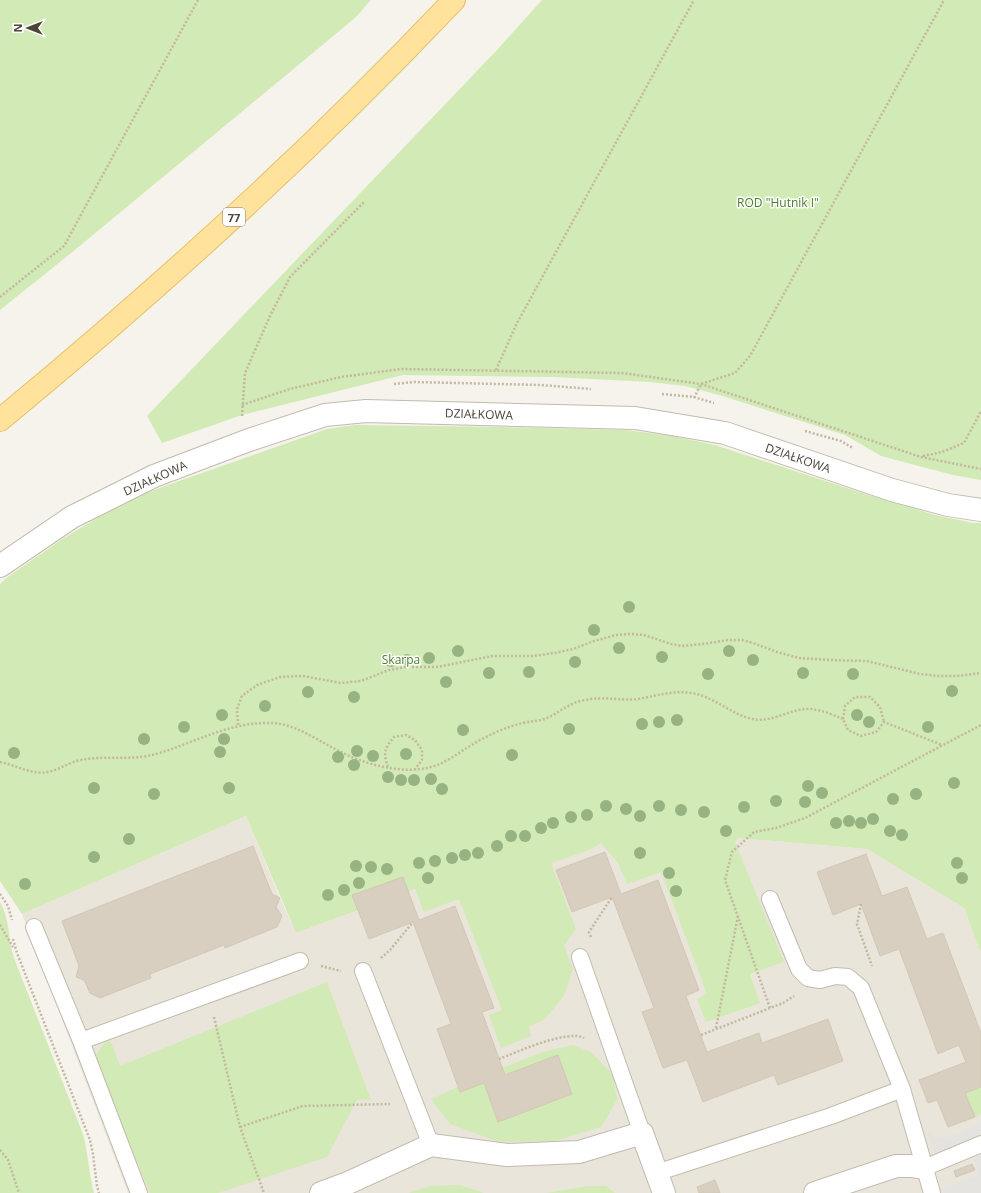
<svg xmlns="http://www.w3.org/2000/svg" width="981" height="1193" font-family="'Open Sans',sans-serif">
<rect width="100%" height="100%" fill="#f6f3ec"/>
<path fill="#eae5da" d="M246 816 280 898 296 933 589 825 867 849 964 908 981 953V1193H128L22 914Z"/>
<path fill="#d2eab5" d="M0 0H371L355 18 70 254 0 310Z
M542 0H981V480L953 475 881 456 845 435 719 395 685 386 650 382 554 377 403 375 242 415 162 443 147 416 497 50Z
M355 425 500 427 626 430 672 436 715 445 856 491 935 515 973 523H981V953L964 908 867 849 738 838 735 842 784 962 750 974 760 1003 706 1022 697 999 707 994 661 872 627 884 618 863 601 843 589 850 551 863 576 929 564 946 573 969 564 996 544 1020 529 1026 531 1036 501 1048 489 1015 502 1010 459 899 424 912 415 889 296 933 246 816 22 914 0 881V584L9 576 64 538 112 509 151 491 327 429Z
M0 902C10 919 8 939 14 958L83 1134C88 1153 89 1174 94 1193H0Z
M327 982 371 1100H357L327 1157 218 1193H150L97 1064 96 1055 104 1043 110 1040 120 1066Z
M573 1045 591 1052 613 1075 617 1100 601 1127 555 1141 499 1142 450 1124 431 1099 484 1075 543 1052Z
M981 1087V1114L975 1117 965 1093Z
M460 1185 484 1193H408L429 1186Z
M588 1186H606L615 1193H546Z"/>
<path fill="#e5e3e0" d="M981 1123V1134L935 1153 927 1132 932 1136 936 1138 949 1137Z
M981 1152V1193H941L940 1190 942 1189 979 1175 972 1156Z"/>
<path fill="#d8cfc1" stroke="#d3c7b4" d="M253 846 272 894 280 898 276 907 282 916 277 927 225 948 224 945 150 974 151 978 100 998 90 993 84 980 76 977 79 966 62 921Z
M605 852 621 894 658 880 699 990 686 996 707 1052 759 1033 762 1043 828 1019 843 1061 778 1085 774 1075 703 1102 687 1060 663 1068 642 1012 654 1008 612 897 572 912 556 870Z
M866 854 882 896 907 887 927 939 943 933 981 1033V1087L965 1093 975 1117 948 1127 937 1100 928 1103 919 1080 966 1062 959 1045 938 1054 899 949 880 956 861 904 833 915 817 872Z
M403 877 419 920 455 906 494 1008 482 1012 505 1075 558 1055 572 1094 498 1122 484 1083 460 1092 437 1029 451 1024 413 922 369 939 352 895Z
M972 1164 975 1170 956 1177 954 1171Z
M715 1180 720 1193H699L697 1187Z"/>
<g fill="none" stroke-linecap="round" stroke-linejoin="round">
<defs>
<path id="service" d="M770 899 799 969 808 978 820 980 835 976 848 977 861 988 902 1089 932 1193
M34 927 81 1041 139 1193
M580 957 642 1133
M363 971 431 1145
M81 1041 300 961
M924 1168 981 1144
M656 1173 831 1116 902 1089"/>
<path id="minor" d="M0 566 72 517 154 476 249 440 325 415 366 411 635 418 725 433 892 490 948 505 981 510
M321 1193 348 1183 431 1145 507 1155 579 1152 642 1133 664 1193
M815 1193 896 1166H911L924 1168"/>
<path id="primary" d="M0 420C159 289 312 150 454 0"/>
</defs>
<use href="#service" stroke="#c2bbae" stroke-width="18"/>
<use href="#minor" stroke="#c2bbae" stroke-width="24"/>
<use href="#primary" stroke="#e6c16a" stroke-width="24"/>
<path stroke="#c4b79f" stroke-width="2.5" stroke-dasharray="2 2" stroke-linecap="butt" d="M0 297 64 246 198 0
M496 370 516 325 694 0
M394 384 414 382 541 385 591 389
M662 394 694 397 714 403
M694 398 701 384 735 373 750 356 944 0
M242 405 290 389 341 377 401 369 622 373 701 384 921 457 981 469
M242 416 245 373 270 316 290 277 365 201
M805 431 841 441 853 448
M923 456 942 452 964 443 981 411
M843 719 845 706 855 697H870L880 707 884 722
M238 725 237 709 242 696 257 685 280 677 303 676 341 683 361 681 389 670 406 667H437L492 656H533L555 653 573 649 594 641 616 635 631 634 644 635 671 644 682 646 703 644 728 640H742L753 643 777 652 799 658 829 660 867 661 920 674 938 676H957L981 673
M0 762C16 765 31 775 48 772 59 770 69 762 81 760 106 755 132 761 156 754 194 743 227 723 267 723 293 722 315 739 337 750 363 764 402 775 431 767 446 763 458 753 470 746 478 741 486 737 494 733 504 729 513 725 523 723 531 721 538 721 545 719 559 713 570 702 585 700 604 696 621 701 638 699 656 696 673 690 691 693 714 696 730 714 752 719 770 723 787 711 804 709 818 708 831 714 843 719L848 730 861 736 876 732 884 722 942 745
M388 767C383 753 384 749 394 737L406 735 415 740 422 750V760L415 769
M0 894 8 906 12 920
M861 904 857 924 872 966
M0 925 13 947
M591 937 589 932 612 897
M13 939 17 953 90 1140 93 1154 97 1186 99 1193
M381 958 390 950 413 922
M321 966 341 971
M770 1008 725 880 732 852 754 832 776 828 805 818 981 725
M214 1017 240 1127 264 1193
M716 1028 738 916
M701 1035 783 1003 794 996
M499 1059C517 1052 568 1029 584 1038
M240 1127 303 1106 390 1104
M0 1150 8 1160 19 1193"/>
<use href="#service" stroke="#fff" stroke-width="16"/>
<use href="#minor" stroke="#fff" stroke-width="22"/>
<use href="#primary" stroke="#ffe39c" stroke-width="22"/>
</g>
<g fill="#97b381">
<circle cx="629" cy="607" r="6"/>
<circle cx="594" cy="630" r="6"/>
<circle cx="619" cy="648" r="6"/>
<circle cx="458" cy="651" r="6"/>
<circle cx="729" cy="651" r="6"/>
<circle cx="662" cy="657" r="6"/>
<circle cx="429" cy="658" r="6"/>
<circle cx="407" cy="660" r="6"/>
<circle cx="753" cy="660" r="6"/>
<circle cx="391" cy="661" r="6"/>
<circle cx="575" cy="662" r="6"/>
<circle cx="529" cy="672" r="6"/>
<circle cx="489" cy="673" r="6"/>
<circle cx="803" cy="673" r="6"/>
<circle cx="708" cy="674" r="6"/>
<circle cx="853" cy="674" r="6"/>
<circle cx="446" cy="682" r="6"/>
<circle cx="952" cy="691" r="6"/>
<circle cx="308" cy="692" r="6"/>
<circle cx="354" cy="697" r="6"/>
<circle cx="265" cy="706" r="6"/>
<circle cx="222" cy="715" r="6"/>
<circle cx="857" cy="715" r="6"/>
<circle cx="677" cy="720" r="6"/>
<circle cx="659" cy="722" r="6"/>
<circle cx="869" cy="722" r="6"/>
<circle cx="642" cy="724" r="6"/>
<circle cx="184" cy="727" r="6"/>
<circle cx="928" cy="727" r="6"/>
<circle cx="569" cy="729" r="6"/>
<circle cx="463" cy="730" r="6"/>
<circle cx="144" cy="739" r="6"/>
<circle cx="224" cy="739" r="6"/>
<circle cx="357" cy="751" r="6"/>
<circle cx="220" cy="752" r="6"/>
<circle cx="14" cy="753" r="6"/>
<circle cx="406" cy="754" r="6"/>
<circle cx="512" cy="755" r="6"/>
<circle cx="373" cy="756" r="6"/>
<circle cx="338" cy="757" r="6"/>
<circle cx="354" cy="765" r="6"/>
<circle cx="388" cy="777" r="6"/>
<circle cx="431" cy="779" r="6"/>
<circle cx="401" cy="780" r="6"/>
<circle cx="414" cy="780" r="6"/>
<circle cx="954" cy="783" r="6"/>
<circle cx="808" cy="786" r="6"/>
<circle cx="94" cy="788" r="6"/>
<circle cx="229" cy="788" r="6"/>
<circle cx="442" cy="789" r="6"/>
<circle cx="822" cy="793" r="6"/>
<circle cx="154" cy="794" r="6"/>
<circle cx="916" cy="794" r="6"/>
<circle cx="893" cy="799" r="6"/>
<circle cx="776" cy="801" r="6"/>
<circle cx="805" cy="802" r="6"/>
<circle cx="606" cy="806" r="6"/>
<circle cx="659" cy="806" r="6"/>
<circle cx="744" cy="807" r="6"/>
<circle cx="626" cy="809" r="6"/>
<circle cx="681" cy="810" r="6"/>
<circle cx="704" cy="812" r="6"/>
<circle cx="587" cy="815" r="6"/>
<circle cx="640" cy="816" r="6"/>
<circle cx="571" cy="817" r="6"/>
<circle cx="873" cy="819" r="6"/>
<circle cx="849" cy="821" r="6"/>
<circle cx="553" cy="823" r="6"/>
<circle cx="836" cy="823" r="6"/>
<circle cx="861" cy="823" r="6"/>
<circle cx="541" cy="828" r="6"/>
<circle cx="726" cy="831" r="6"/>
<circle cx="890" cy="831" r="6"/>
<circle cx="902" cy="835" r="6"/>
<circle cx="511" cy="836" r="6"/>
<circle cx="525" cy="836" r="6"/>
<circle cx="129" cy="839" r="6"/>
<circle cx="497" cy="846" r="6"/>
<circle cx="478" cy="853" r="6"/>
<circle cx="640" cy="853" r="6"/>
<circle cx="465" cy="855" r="6"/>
<circle cx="94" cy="857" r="6"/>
<circle cx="452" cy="858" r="6"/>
<circle cx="435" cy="861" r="6"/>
<circle cx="419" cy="863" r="6"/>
<circle cx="957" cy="863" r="6"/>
<circle cx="356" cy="866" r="6"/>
<circle cx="371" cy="867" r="6"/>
<circle cx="387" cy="869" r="6"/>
<circle cx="669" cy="873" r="6"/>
<circle cx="428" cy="878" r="6"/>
<circle cx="962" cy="878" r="6"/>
<circle cx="359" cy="883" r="6"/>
<circle cx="25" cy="884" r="6"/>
<circle cx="344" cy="890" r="6"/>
<circle cx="676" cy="891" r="6"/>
<circle cx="328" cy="895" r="6"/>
</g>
<g text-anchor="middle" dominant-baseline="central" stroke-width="3" stroke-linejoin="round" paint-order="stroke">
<rect fill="#fff" stroke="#817c74" stroke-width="1" x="223" y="208" width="22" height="18" rx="3"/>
<g font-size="11" font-weight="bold" fill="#4b4439">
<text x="234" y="217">77</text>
</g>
<g font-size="12" fill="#4a7f2a" stroke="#fff">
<text x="778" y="202">ROD "Hutnik I"</text>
<text x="401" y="659">Skarpa</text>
</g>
<g font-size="12" fill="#4b4439" stroke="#fff">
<text transform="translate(479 414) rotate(2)">DZIAŁKOWA</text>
<text transform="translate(798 458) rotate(19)">DZIAŁKOWA</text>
<text transform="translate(155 478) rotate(-24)">DZIAŁKOWA</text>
</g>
</g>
<g transform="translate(28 28) rotate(270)" stroke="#ffffff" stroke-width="3" paint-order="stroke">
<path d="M0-3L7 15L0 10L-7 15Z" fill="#4b4439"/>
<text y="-6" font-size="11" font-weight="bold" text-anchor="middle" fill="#4b4439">N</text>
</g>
</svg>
